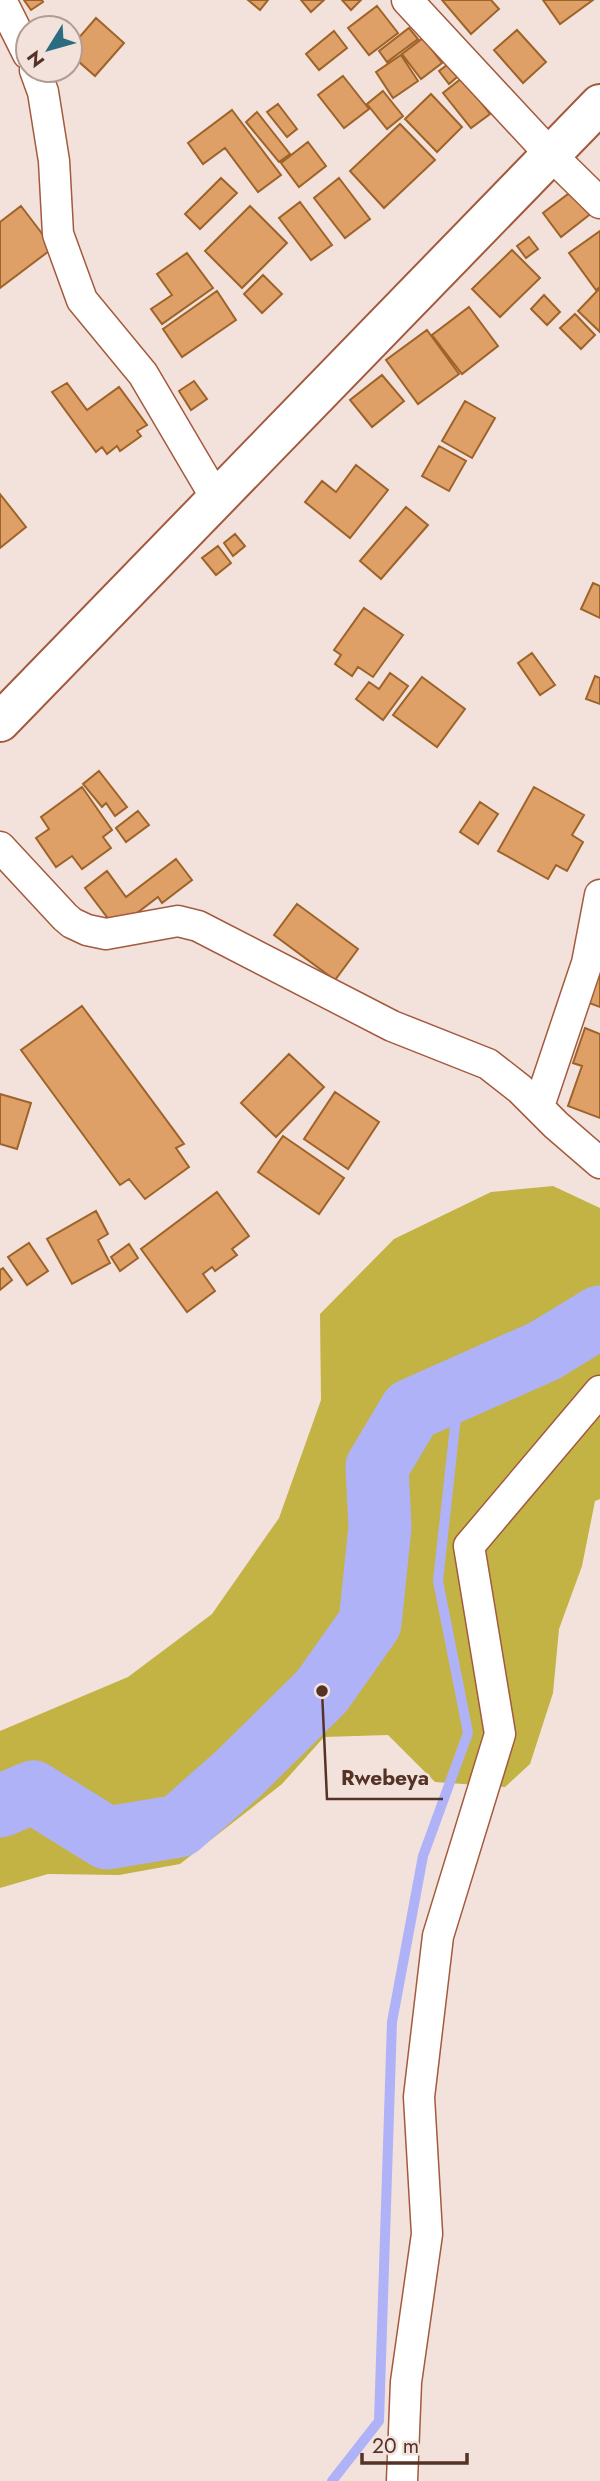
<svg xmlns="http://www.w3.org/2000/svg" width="600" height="2481" font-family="Jost,sans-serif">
<rect width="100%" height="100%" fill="#f3e2dc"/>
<path fill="#c2b344" d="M553 1186 600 1208V1499L595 1501 582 1566 559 1629 553 1693 530 1764 505 1787 435 1782 388 1735 324 1737 282 1784 180 1864 119 1875 48 1874 0 1888V1731L128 1677 212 1614 279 1518 321 1400 320 1314 394 1239 491 1192Z"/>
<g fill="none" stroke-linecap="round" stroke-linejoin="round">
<path stroke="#afb2f7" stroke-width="10" d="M332 2481 379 2421 392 2022 423 1856 468 1733 438 1581 459 1389"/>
<path stroke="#afb2f7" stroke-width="63" d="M0 1806 33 1792 107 1838 179 1826 239 1773 322 1691 370 1623 380 1527 377 1467 411 1410 544 1351 600 1317"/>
</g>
<path fill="#dfa067" stroke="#9e6329" stroke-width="2" d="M24 0H42L43 2 31 10Z
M248 0H268L260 10Z
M301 0H324L311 12Z
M342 0H361L351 10Z
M442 0H491L499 9 471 34Z
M543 0H593L560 24Z
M377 6 398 33 369 55 348 28Z
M96 18 124 43 95 76 70 54V48Z
M409 28 418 39 387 62 379 51Z
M517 30 546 62 523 83 494 50Z
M334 31 347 48 319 70 306 54Z
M423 38 442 63 421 79 402 54Z
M401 55 418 81 393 98 376 72Z
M455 59 464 71 449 84 439 71Z
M343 76 369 109 344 128 318 95Z
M462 78 490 114 471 128 443 93Z
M383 91 403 116 387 129 367 104Z
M431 94 462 127 437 152 405 119Z
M278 104 297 129 287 137 267 112Z
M232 110 281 175 258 192 225 148 203 164 188 143Z
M257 112 290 154 279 162 246 122Z
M400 124 435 160 384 208 350 171Z
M308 142 326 166 299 187 281 163Z
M221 178 237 193 200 229 185 214Z
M339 178 370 219 345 238 314 198Z
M580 185 598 208 561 237 543 213Z
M300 202 332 245 311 260 279 218Z
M21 206 53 248 0 288V222Z
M250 206 287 243 242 288 205 251Z
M600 231V287L596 290 569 253Z
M529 237 538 249 526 258 517 246Z
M512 250 540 278 500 317 472 289Z
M187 253 213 288 162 324 151 309 172 295 157 274Z
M263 275 282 294 262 313 244 294Z
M600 288V332L578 311Z
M217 291 236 320 182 357 163 329Z
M544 295 560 312 547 325 531 309Z
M469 307 498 346 462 374 432 335Z
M575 314 595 335 581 349 560 328Z
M427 330 459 374 418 404 386 360Z
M382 375 404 401 372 427 350 400Z
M194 381 207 399 191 410 179 391Z
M67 383 87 410 119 387 147 425 137 431 141 436 120 451 117 446 107 454 102 447 96 452 52 392Z
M465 401 495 418 472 458 442 441Z
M439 446 466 461 449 491 422 476Z
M356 465 388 490 350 538 305 502 322 481 336 492Z
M0 494 26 527 0 548Z
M406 507 428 525 381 579 360 561Z
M235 534 245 546 233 556 224 543Z
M218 546 231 563 216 575 202 558Z
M593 583 600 586V618L581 609Z
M364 608 403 635 373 677 358 667 352 676 335 664 341 655 334 650Z
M532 653 555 685 540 695 518 663Z
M390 673 408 686 383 720 356 699 369 682 379 689Z
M595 676 600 678V704L586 699Z
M422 677 465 709 437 747 393 715Z
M99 771 127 807 115 816 106 803 102 807 83 784Z
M82 787 112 830 103 837 111 848 82 869 72 856 56 867 36 838 49 829 41 817Z
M534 787 584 815 572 835 583 842 567 871 556 865 548 879 498 851Z
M480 802 498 814 478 844 460 832Z
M138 811 149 825 126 842 116 828Z
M176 859 192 880 162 903 158 897 116 929 85 888 107 871 126 897Z
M297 904 358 949 335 980 274 935Z
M600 971V1007L589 1003Z
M82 1006 184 1144 176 1148 189 1167 145 1199 129 1179 120 1185 21 1050Z
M585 1028 600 1034V1118L568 1106 582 1066 573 1063Z
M289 1054 324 1087 276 1137 241 1103Z
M335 1092 379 1122 348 1169 304 1139Z
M0 1094 31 1103 17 1149 0 1144Z
M283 1136 344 1178 319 1214 258 1172Z
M217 1192 249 1236 232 1249 237 1255 215 1271 212 1267 203 1274 215 1291 187 1312 141 1249Z
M96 1211 108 1234 98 1240 110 1263 72 1284 47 1239Z
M29 1243 48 1271 27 1285 8 1257Z
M129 1244 138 1258 120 1271 111 1257Z
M3 1268 12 1280 0 1290V1270Z"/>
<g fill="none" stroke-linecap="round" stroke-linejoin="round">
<defs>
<path id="minor" d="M1 0 28 54
M407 0 550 154 600 203
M35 70 43 92 54 161 58 234 82 300 143 374 216 498
M0 847 65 917 72 923 87 930 106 934 178 921 198 926 392 1026 488 1064 520 1089 556 1125 600 1163
M539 1106 587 963 600 895
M402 2481 406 2382 427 2234 419 2097 438 1936 500 1734 469 1546 600 1391"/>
<path id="primary" d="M0 722 600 104"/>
</defs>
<use href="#minor" stroke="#a45a3e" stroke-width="33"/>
<use href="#primary" stroke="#a45a3e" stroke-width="42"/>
<use href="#minor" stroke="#fff" stroke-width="30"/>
<use href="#primary" stroke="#fff" stroke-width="38"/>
</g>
<path fill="none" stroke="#543326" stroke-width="2.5" d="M322 1691L327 1799H443"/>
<circle fill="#543326" stroke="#f3e2dc" stroke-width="2.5" cx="322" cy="1691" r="7"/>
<g font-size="21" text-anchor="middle" font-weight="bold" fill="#543326" stroke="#f3e2dc" stroke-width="5" stroke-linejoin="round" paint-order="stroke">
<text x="385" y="1785">Rwebeya</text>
</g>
<g transform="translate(49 49) rotate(233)"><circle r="33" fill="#f3e2dc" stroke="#b39c93" stroke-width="2"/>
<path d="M0-5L12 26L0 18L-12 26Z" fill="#2c6c80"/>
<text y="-10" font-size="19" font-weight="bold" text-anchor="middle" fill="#543326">N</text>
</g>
<path d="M362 2453v10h105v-10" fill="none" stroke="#543326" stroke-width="3.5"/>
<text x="372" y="2453" font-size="21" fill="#543326" stroke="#f3e2dc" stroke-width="5" paint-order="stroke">20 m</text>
</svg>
